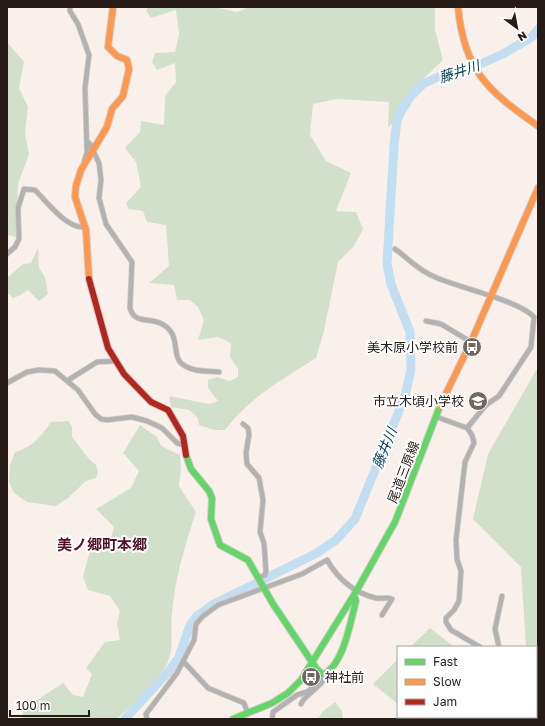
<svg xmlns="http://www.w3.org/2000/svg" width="545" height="726" font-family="'Golos Text','Noto Sans JP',sans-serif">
<rect width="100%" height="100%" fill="#f9f0ec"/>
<path fill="#d2e0cb" d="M148 7H214L237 12 249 7H288L289 9 291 7H435V30L443 60 416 86 410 106 401 119 388 127 389 102 336 99 313 104 310 135 326 161 351 173 336 211 356 212 363 229 354 246 338 262 324 331 316 358C282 380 250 397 225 430H214L199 425 198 418 189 410 171 407 169 396 209 404 218 401 208 388V380L217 377 230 381 238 377V369L230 357 231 343 218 337 198 340 204 320 198 307 190 300H177L174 285 149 283 169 266 166 225 147 222 143 211 129 209 126 203 141 187 136 162 125 148 140 132 141 121 164 125 165 96 176 82 175 63 157 70 152 62 155 53 175 52 179 34 176 10 151 18 146 11Z
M7 42 24 62 19 88 28 107 25 133 29 154 18 184 16 237 7 235Z
M38 248 39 268 45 277 48 294 39 301 28 290 21 295 13 298 7 292V278L23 264 31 263Z
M538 367V719H416L414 717H536V647H526L521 567 473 519 488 454Z
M69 421 72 427V437L89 459 96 465 98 472 96 478 86 481 68 498 56 506 27 502 14 493 9 482 10 465 15 452C32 448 41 436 51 422Z
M140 425 157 437 161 446 180 455 181 469 179 486 196 512C185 545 175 578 172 613 170 628 174 644 169 659 163 678 132 705 117 719H21L25 708 63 683 73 695 83 697 92 674 86 668 105 642 120 640 117 623 120 611 110 596 88 590 83 577 92 543 110 541 114 527 96 509 131 488 139 471 123 453Z
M430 628 454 647H410Z
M398 659V704L373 684Z
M335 702 342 711 343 719H318L322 712Z"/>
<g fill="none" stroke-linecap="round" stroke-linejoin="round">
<path stroke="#c2def0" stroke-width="9" d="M125 719 169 671 179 657 190 625 197 616 214 604 317 553 336 540 355 519 405 396 411 370 410 332 391 284 387 264 394 145 397 121 401 111 410 97 423 84 442 75 467 70 503 54 532 37 538 29"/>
<defs>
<path id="street" d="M70 7V11L78 24 89 55 85 88 87 152 84 162
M88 142 90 144 99 163 101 180 99 198 106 224 132 262 130 308C134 323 147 318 160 323 181 332 172 353 180 362 189 372 207 371 219 372
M395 249C409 259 418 270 435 277 459 288 518 300 534 317L531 347 499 396 486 405 467 428 437 417
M7 254 15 247 19 239 18 208 24 189 35 190C46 201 67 229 84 227
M426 321 441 324 471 342
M70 379 97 362 115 361
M7 383 27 372 39 370 55 371 78 390 95 414 101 419 107 420 132 417 147 421 162 428 177 443 183 445
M243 424 248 428 249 435 246 453 247 464 259 478 263 500 260 532 264 543 266 571 265 575 260 577
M467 428 472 435 474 443 465 462 456 540 457 559 461 571 459 601 454 610 446 618V622L451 630 480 647
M499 647 495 629 502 596
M183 661 208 688 244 703 248 714
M536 680 538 681
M301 704C303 697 317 689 323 681V675
M147 719 146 714 177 673 194 640 196 624 203 616 218 605 302 574 327 560C338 579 354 593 376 598 382 599 387 597 392 599L382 615
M272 719 273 712 297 695 309 691 323 675"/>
<path id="fast" d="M186 455 191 469 209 491 212 498 211 519 220 545 248 560 273 604 316 668 323 675C344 664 350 623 356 601L354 595
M233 719 272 703 288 693 301 680 357 590 395 522 440 406"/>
<path id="slow" d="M458 7C464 71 488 91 538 126
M89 279 86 230 75 197 76 186 81 170 107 127 112 109 123 96 129 69 127 60 117 56 108 47 113 7
M440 406 471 342 538 188"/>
<path id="jam" d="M89 279 108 348 124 374 151 402 168 410 183 436 186 455"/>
</defs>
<use href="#street" stroke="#d2cac6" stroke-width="6"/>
<use href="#fast" stroke="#d2cac6" stroke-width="8"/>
<use href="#slow" stroke="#d2cac6" stroke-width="8"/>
<use href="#jam" stroke="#d2cac6" stroke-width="8"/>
<use href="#street" stroke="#b2b2b3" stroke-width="4.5"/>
<use href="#fast" stroke="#63d668" stroke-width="6"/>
<use href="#slow" stroke="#ff974d" stroke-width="6"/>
<use href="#jam" stroke="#b3261e" stroke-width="6"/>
</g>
<defs>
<symbol id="bus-disc" viewBox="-11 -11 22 22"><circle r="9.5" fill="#706662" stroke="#fff"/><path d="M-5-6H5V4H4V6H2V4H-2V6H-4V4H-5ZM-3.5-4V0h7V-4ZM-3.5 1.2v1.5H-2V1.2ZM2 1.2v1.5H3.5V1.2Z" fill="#fff"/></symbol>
<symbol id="school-disc" viewBox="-11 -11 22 22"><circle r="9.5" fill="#706662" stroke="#fff"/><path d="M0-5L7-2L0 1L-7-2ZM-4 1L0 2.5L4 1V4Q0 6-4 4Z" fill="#fff"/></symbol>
</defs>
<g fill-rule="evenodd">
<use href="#bus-disc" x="461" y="336" width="22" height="22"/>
<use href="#school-disc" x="467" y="390" width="22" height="22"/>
<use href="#bus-disc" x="300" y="666" width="22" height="22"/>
</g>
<g text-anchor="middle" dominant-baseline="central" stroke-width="4" stroke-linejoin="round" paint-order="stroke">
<g font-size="13" fill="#261b17" stroke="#fff" text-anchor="end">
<text x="458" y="347">美木原小学校前</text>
<text x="464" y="401">市立木頃小学校</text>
<text x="325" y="677" text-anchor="start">神社前</text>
</g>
<g font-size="13" fill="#261b17" stroke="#fff">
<text transform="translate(403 472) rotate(-69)">尾道三原線</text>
</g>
<g font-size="14" font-style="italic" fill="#023e58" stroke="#fff">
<text transform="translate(459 71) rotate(-18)">藤井川</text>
<text transform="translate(384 448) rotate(-68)">藤井川</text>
</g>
<g font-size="15" font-weight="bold" fill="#541129" stroke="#fff">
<text x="102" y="544">美ノ郷町本郷</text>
</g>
</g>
<rect width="545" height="726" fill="none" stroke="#261b17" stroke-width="16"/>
<rect x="397" y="646" width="140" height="72" fill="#ffffff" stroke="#a8a4a2"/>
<rect x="405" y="659" width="20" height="6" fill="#63d668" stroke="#a8a4a2"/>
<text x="433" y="666" font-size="12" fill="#261b17">Fast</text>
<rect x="405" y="679" width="20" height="6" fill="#ff974d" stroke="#a8a4a2"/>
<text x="433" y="686" font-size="12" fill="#261b17">Slow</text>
<rect x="405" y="699" width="20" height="6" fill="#b3261e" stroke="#a8a4a2"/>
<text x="433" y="706" font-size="12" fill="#261b17">Jam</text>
<g transform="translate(517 28) rotate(148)" stroke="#ffffff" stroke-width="3" paint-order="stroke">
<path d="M0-3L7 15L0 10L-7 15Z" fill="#261b17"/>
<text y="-6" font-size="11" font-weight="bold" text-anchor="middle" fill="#261b17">N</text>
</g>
<path d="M10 710v6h79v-6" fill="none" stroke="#261b17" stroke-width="2"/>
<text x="16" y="710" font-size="12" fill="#261b17" stroke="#ffffff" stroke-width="3" paint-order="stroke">100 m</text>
</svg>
